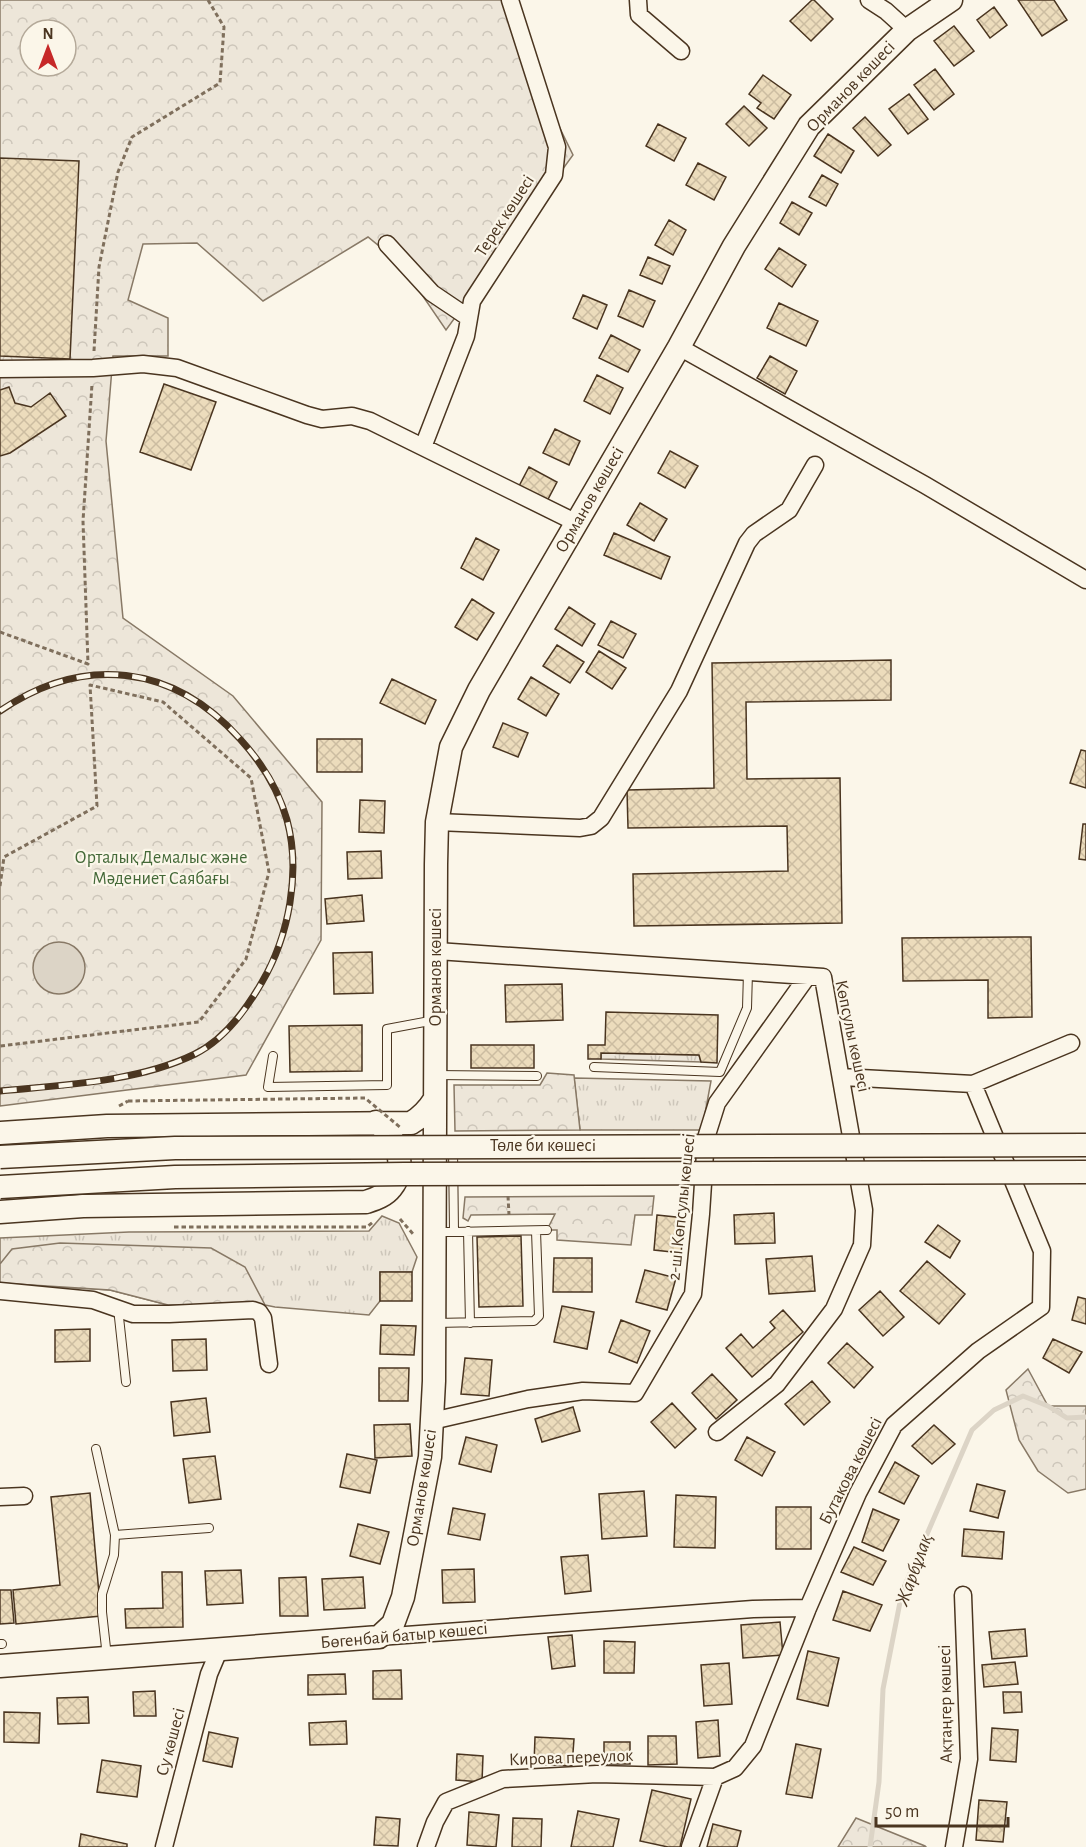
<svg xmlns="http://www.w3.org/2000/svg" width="1086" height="1847" font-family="'Alegreya Sans',sans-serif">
<defs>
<pattern id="grass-tufts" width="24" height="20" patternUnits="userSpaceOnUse" patternTransform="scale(1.5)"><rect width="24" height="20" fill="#ede6d9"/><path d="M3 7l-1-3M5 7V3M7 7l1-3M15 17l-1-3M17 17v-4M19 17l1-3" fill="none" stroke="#cdc6ba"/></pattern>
<pattern id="forest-crowns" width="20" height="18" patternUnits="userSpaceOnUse" patternTransform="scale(1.5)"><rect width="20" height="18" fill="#ede6d9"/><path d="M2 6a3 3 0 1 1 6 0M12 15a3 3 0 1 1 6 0" fill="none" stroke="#cdc6ba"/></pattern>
<pattern id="building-cross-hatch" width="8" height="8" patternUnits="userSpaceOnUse" patternTransform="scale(1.5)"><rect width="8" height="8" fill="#ecdcbc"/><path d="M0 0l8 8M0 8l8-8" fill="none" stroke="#ccbda1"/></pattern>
</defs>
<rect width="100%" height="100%" fill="#fbf6e9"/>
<path fill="url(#grass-tufts)" stroke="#887966" stroke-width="1.5" d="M601 1053 699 1055 701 1062 601 1059Z
M574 1078 711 1081 702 1130H580Z
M382 1216 399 1223 417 1257 412 1272H380V1301L369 1315 275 1307 265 1305H168L110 1290 0 1283V1238L129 1232 369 1231Z"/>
<path fill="url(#forest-crowns)" stroke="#887966" stroke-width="1.5" fill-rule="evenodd" d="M0 0H506L518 43 573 155 446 330 401 264 368 237 263 301 197 243 143 244 128 300 168 318V356H113L106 441 123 618 233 696 322 802 321 940 246 1075 0 1106ZM30 30H66V66H30Z
M547 1073 574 1075 580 1130 455 1131 454 1085H540Z
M654 1196 652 1215H635L631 1245 557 1240V1230H547L555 1214 471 1215 468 1221 463 1218 465 1197Z
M60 1243 211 1248 245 1267 265 1305H168L110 1290 0 1283V1264L12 1249Z
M1028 1369 1048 1406H1086V1489L1068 1493 1038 1471 1019 1440 1006 1390Z
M856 1818 925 1846 926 1847H838Z"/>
<path fill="#dcd4c6" stroke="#887966" stroke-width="1.5" d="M33 968a26 26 0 1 1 52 0a26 26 0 1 1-52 0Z"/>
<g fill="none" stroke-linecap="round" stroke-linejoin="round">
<path stroke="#dcd4c6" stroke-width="5" d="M870 1847 879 1782 883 1689 902 1592 972 1430 994 1410 1023 1396 1048 1406 1067 1418 1086 1417"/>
</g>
<path fill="url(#building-cross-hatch)" stroke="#4a3520" stroke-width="1.5" d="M812 0H814L833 19 811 41 790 21Z
M1018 0H1054L1067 20 1042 36Z
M994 7 1007 25 990 38 977 20Z
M954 26 974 51 954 66 934 41Z
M935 69 954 94 934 110 914 85Z
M763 75 791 95 774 119 757 108 761 103 749 94Z
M909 94 928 119 908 134 889 109Z
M744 106 767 128 749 146 726 124Z
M865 117 891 145 878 156 853 128Z
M658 124 686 138 674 161 646 146Z
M828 134 854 151 841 173 814 156Z
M0 158 79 161 70 359 0 356Z
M698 163 726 177 714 200 686 185Z
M822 175 838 184 826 206 809 197Z
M792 202 812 213 799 235 780 223Z
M669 220 686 230 673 255 655 245Z
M779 248 806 265 792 287 765 269Z
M648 257 670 266 662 284 640 275Z
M629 290 655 301 643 327 618 316Z
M583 295 607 305 597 329 573 318Z
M779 303 818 321 806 346 767 328Z
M611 335 640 350 628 372 599 358Z
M770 356 797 371 785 394 757 378Z
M597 375 623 388 610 414 584 401Z
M164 384 216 402 191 470 140 452Z
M9 387 15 403 31 407 50 393 66 416 10 453 0 456V390Z
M555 429 580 441 569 465 543 453Z
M670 451 698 466 685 488 658 473Z
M529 467 557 482 545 505 517 490Z
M640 503 667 519 654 541 627 525Z
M614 533 670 557 661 579 604 555Z
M476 538 499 550 483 580 461 568Z
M472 599 494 613 477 640 455 627Z
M569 607 595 624 582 646 555 629Z
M611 621 636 634 623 658 598 645Z
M557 645 584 662 570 683 543 666Z
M599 651 626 668 612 689 586 672Z
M891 660V700L746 702 747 779 840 778 842 923 634 926 633 874 788 871 787 826 628 828 627 790 714 788 712 663Z
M531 677 559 694 546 716 518 699Z
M392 679 436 700 425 724 380 703Z
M503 723 528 733 518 757 493 747Z
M317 739H362V772H317Z
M1081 750 1086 751V788L1070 783Z
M360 800 385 801 384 833 359 832Z
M1083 824H1086V860L1079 859Z
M381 851 382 878 348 879 347 852Z
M362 895 364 921 327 924 325 899Z
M1031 937 1032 1017 988 1018V980L903 981 902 938Z
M372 952 373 993 334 994 333 953Z
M562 984 563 1020 506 1022 505 985Z
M606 1012 718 1015 717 1063 701 1062 699 1055 601 1053V1059H588V1045H605Z
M362 1025V1071L290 1072 289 1026Z
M471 1045H534V1068H471Z
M774 1213 775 1243 735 1244 734 1215Z
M657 1215 685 1218 681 1253 654 1250Z
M938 1225 960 1241 950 1258 925 1242Z
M521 1236 523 1306 479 1307 477 1237Z
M812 1256 815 1291 769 1294 766 1259Z
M554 1258H592V1292H553Z
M927 1261 965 1294 939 1324 900 1291Z
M645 1270 676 1278 667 1310 636 1302Z
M380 1272H412V1301H380Z
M880 1291 904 1317 883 1336 859 1310Z
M1078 1297 1086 1299V1324L1072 1320Z
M562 1306 594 1312 587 1349 554 1342Z
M783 1310 803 1332 752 1377 726 1348 741 1334 753 1348 775 1328 770 1322Z
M621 1320 650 1331 637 1363 609 1352Z
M381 1325 416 1326 414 1355 380 1354Z
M90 1329V1361L55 1362V1330Z
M206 1339 207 1370 173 1371 172 1340Z
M1053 1339 1082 1352 1069 1373 1043 1358Z
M847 1343 873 1367 854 1388 828 1363Z
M465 1358 492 1360 489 1396 461 1394Z
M379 1368H409L408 1401H379Z
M712 1374 737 1400 716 1419 692 1393Z
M812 1381 830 1402 804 1425 785 1404Z
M206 1398 210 1432 174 1436 171 1402Z
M672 1403 696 1429 675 1448 651 1422Z
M573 1407 580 1431 542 1442 535 1419Z
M410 1424 412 1456 375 1458 374 1425Z
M934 1425 955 1444 932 1464 912 1446Z
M466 1437 497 1445 491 1472 459 1464Z
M747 1437 775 1452 762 1476 735 1460Z
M347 1454 377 1460 370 1493 340 1487Z
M215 1456 221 1499 189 1503 183 1459Z
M895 1462 919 1476 904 1504 879 1492Z
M977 1484 1005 1491 998 1518 970 1511Z
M644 1491 647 1536 602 1539 599 1494Z
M90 1493 101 1616 16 1624 13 1590 60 1585 51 1497Z
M676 1495 716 1497 715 1548 674 1547Z
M776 1507H811V1549H776Z
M453 1508 485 1514 480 1540 448 1534Z
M873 1509 899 1520 883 1551 862 1542Z
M358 1524 389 1532 380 1564 350 1556Z
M964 1529 1004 1532 1002 1559 962 1556Z
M854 1547 886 1561 873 1585 841 1572Z
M588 1555 591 1591 565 1594 561 1557Z
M474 1569 475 1602 443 1603 442 1570Z
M241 1570 243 1603 207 1605 205 1571Z
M162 1572H182L183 1627 126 1628 125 1609 163 1608Z
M306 1577 308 1616H280L279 1578Z
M363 1577 365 1608 324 1610 322 1579Z
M0 1590H11L14 1623 0 1624Z
M843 1591 882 1605 870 1631 833 1620Z
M780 1622 783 1655 743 1658 741 1625Z
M1025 1629 1027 1656 992 1659 989 1632Z
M572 1635 575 1666 552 1669 548 1637Z
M604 1641 635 1642 634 1673H604Z
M808 1651 839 1658 828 1706 797 1699Z
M1015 1662 1018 1684 984 1687 982 1665Z
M729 1663 732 1704 704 1706 701 1665Z
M401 1670 402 1699H373V1671Z
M345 1674 346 1694 308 1695V1675Z
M155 1691 156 1716H134L133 1692Z
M1003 1692H1021L1022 1712 1004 1713Z
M88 1697 89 1723 58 1724 57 1698Z
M4 1712 40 1713 39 1743 4 1742Z
M718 1720 720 1756 698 1758 696 1722Z
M346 1721 347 1744 310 1745 309 1723Z
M992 1728 1018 1730 1016 1762 990 1760Z
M209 1732 238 1738 232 1767 203 1761Z
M648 1736H676L677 1764 648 1765Z
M535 1737 574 1739 572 1766 534 1764Z
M604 1742H630V1764H604Z
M796 1744 821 1749 812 1798 786 1794Z
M457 1754 483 1756 482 1782 456 1780Z
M102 1760 141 1766 137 1797 97 1792Z
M652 1790 691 1799 680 1847H668L640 1841Z
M979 1800 1007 1802 1003 1842 976 1840Z
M578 1811 619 1819 613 1847H571Z
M469 1812 499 1815 496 1847 467 1845Z
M376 1817 400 1819 398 1846 374 1845Z
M513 1818 542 1819 541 1847H512Z
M713 1824 741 1831 737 1847H707Z
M81 1834 127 1844V1847H79Z"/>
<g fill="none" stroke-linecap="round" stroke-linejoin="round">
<defs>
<path id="lane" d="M273 1056 268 1087 387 1085V1029L435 1020
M594 1067 720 1072 747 1008 748 972
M435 1075 537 1076
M468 1231 470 1323
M435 1232H454L453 1149
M454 1232 547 1230
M118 1308 126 1382
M435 1323 534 1321 539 1316 536 1231
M96 1449 115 1535 114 1555 102 1594V1612L107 1657
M115 1535 209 1528
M0 1644H2"/>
<path id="street" d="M638 0 639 15 681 51
M869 0 886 11 907 30
M387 244 432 293 469 318
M679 347 925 485 1086 580
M0 369 93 368 143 364 177 368 307 415 322 419 352 416 370 421 577 523
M423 447 466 336 472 301 554 175 557 147 510 0
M437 822 580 828 591 826 601 818 679 691 747 543 754 534 789 510 815 465
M437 951 823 977 864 1210 862 1245 834 1309 777 1384 717 1432
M842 1077 973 1084 1071 1043
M0 1291 93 1300 133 1314H169L253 1310 259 1312 263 1318 269 1364
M432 1421 528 1399 583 1391 635 1393 693 1294 701 1214 706 1138 717 1103 807 977
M0 1497 24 1496
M379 1637 753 1609 808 1608
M164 1847 209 1674 220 1648
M426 1847 435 1822 446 1802 503 1779 597 1774 715 1777
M690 1847 715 1777 735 1768 753 1746 808 1608 858 1493 894 1425 978 1351 1041 1307 1042 1251 973 1084
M954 1847 969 1759 963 1595"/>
<path id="secondary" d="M0 1133 107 1126 411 1123C422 1117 428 1110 435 1099
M0 1212 83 1206 366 1202C375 1199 385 1196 391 1188 409 1167 396 1136 376 1122
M0 1666 379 1637 393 1624 403 1597 430 1457 434 1381 436 864 437 822 451 747 479 690 679 347 734 246 809 126 907 30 951 0"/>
</defs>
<use href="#lane" stroke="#4a3520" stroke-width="10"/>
<use href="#street" stroke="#4a3520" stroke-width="19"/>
<use href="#secondary" stroke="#4a3520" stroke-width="25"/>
<path stroke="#7f6f5c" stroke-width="3" stroke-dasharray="4.5 3" stroke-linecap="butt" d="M94 351 99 267 118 172 132 137 220 83 224 27 208 0
M0 632 88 664 83 521 92 384
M0 886 4 857 97 806 90 685 163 702 251 778 269 872 246 959 199 1022 0 1046
M119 1106 128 1101
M508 1196 509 1215
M400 1219 414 1235
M174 1227H367L373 1222"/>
<use href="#lane" stroke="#fbf6e9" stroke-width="8"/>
<use href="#street" stroke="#fbf6e9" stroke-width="16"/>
<use href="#secondary" stroke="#fbf6e9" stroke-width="22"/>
<defs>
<path id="rail" d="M0 711C83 654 173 664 240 739 262 763 278 788 287 820 301 872 289 936 262 982 246 1010 225 1039 195 1054 138 1082 63 1085 0 1091"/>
</defs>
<use href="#rail" stroke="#4a3520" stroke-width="7"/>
<use href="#rail" stroke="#fbf6e9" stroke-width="4.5" stroke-dasharray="14" stroke-linecap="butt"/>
<defs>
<path id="secondary-bridge" d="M0 1157 175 1148 1086 1145
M0 1187 175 1177 404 1174 1086 1172"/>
</defs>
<use href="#secondary-bridge" stroke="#4a3520" stroke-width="25" stroke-linecap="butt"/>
<path stroke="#7f6f5c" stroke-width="3" stroke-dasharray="4.5 3" stroke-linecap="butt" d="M128 1101 365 1098 401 1128"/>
<use href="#secondary-bridge" stroke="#fbf6e9" stroke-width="22"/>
</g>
<g text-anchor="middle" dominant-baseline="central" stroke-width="4.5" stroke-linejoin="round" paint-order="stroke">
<g font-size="18" fill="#4a3520" stroke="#fbf6e9">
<text transform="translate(851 87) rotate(-46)">Орманов көшесі</text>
<text transform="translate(505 216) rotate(-57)">Терек көшесі</text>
<text transform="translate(590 500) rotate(-60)">Орманов көшесі</text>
<text transform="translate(436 967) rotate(-90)">Орманов көшесі</text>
<text transform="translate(852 1036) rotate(78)">Көпсулы көшесі</text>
<text x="543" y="1146">Төле би көшесі</text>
<text transform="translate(682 1207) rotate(-84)">2-ші Көпсулы көшесі</text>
<text transform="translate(851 1471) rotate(-63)">Бутакова көшесі</text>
<text transform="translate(422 1488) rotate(-81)">Орманов көшесі</text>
<text transform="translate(404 1636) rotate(-5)">Бөгенбай батыр көшесі</text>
<text transform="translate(946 1704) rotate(-91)">Ақтаңгер көшесі</text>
<text transform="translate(171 1742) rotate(-75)">Су көшесі</text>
<text transform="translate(571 1758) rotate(-2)">Кирова переулок</text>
</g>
<g font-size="18" fill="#436837" stroke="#fbf6e9">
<text x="161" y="858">Орталық Демалыс және<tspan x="161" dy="21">Мәдениет Саябағы</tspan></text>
</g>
<g font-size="20" font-style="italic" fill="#4a3520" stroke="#fbf6e9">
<text transform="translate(914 1570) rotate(-70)">Жарбұлақ</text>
</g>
</g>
<g transform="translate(48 48)"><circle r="28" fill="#fbf6e9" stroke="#b4a999" stroke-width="1.5"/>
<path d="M0-4.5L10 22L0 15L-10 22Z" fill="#c62828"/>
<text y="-9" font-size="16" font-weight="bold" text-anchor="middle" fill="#4a3520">N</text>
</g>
<path d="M876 1817v9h132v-9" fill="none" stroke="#4a3520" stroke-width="3"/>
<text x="885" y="1817" font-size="18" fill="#4a3520" stroke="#fbf6e9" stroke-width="4.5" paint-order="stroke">50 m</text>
</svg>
